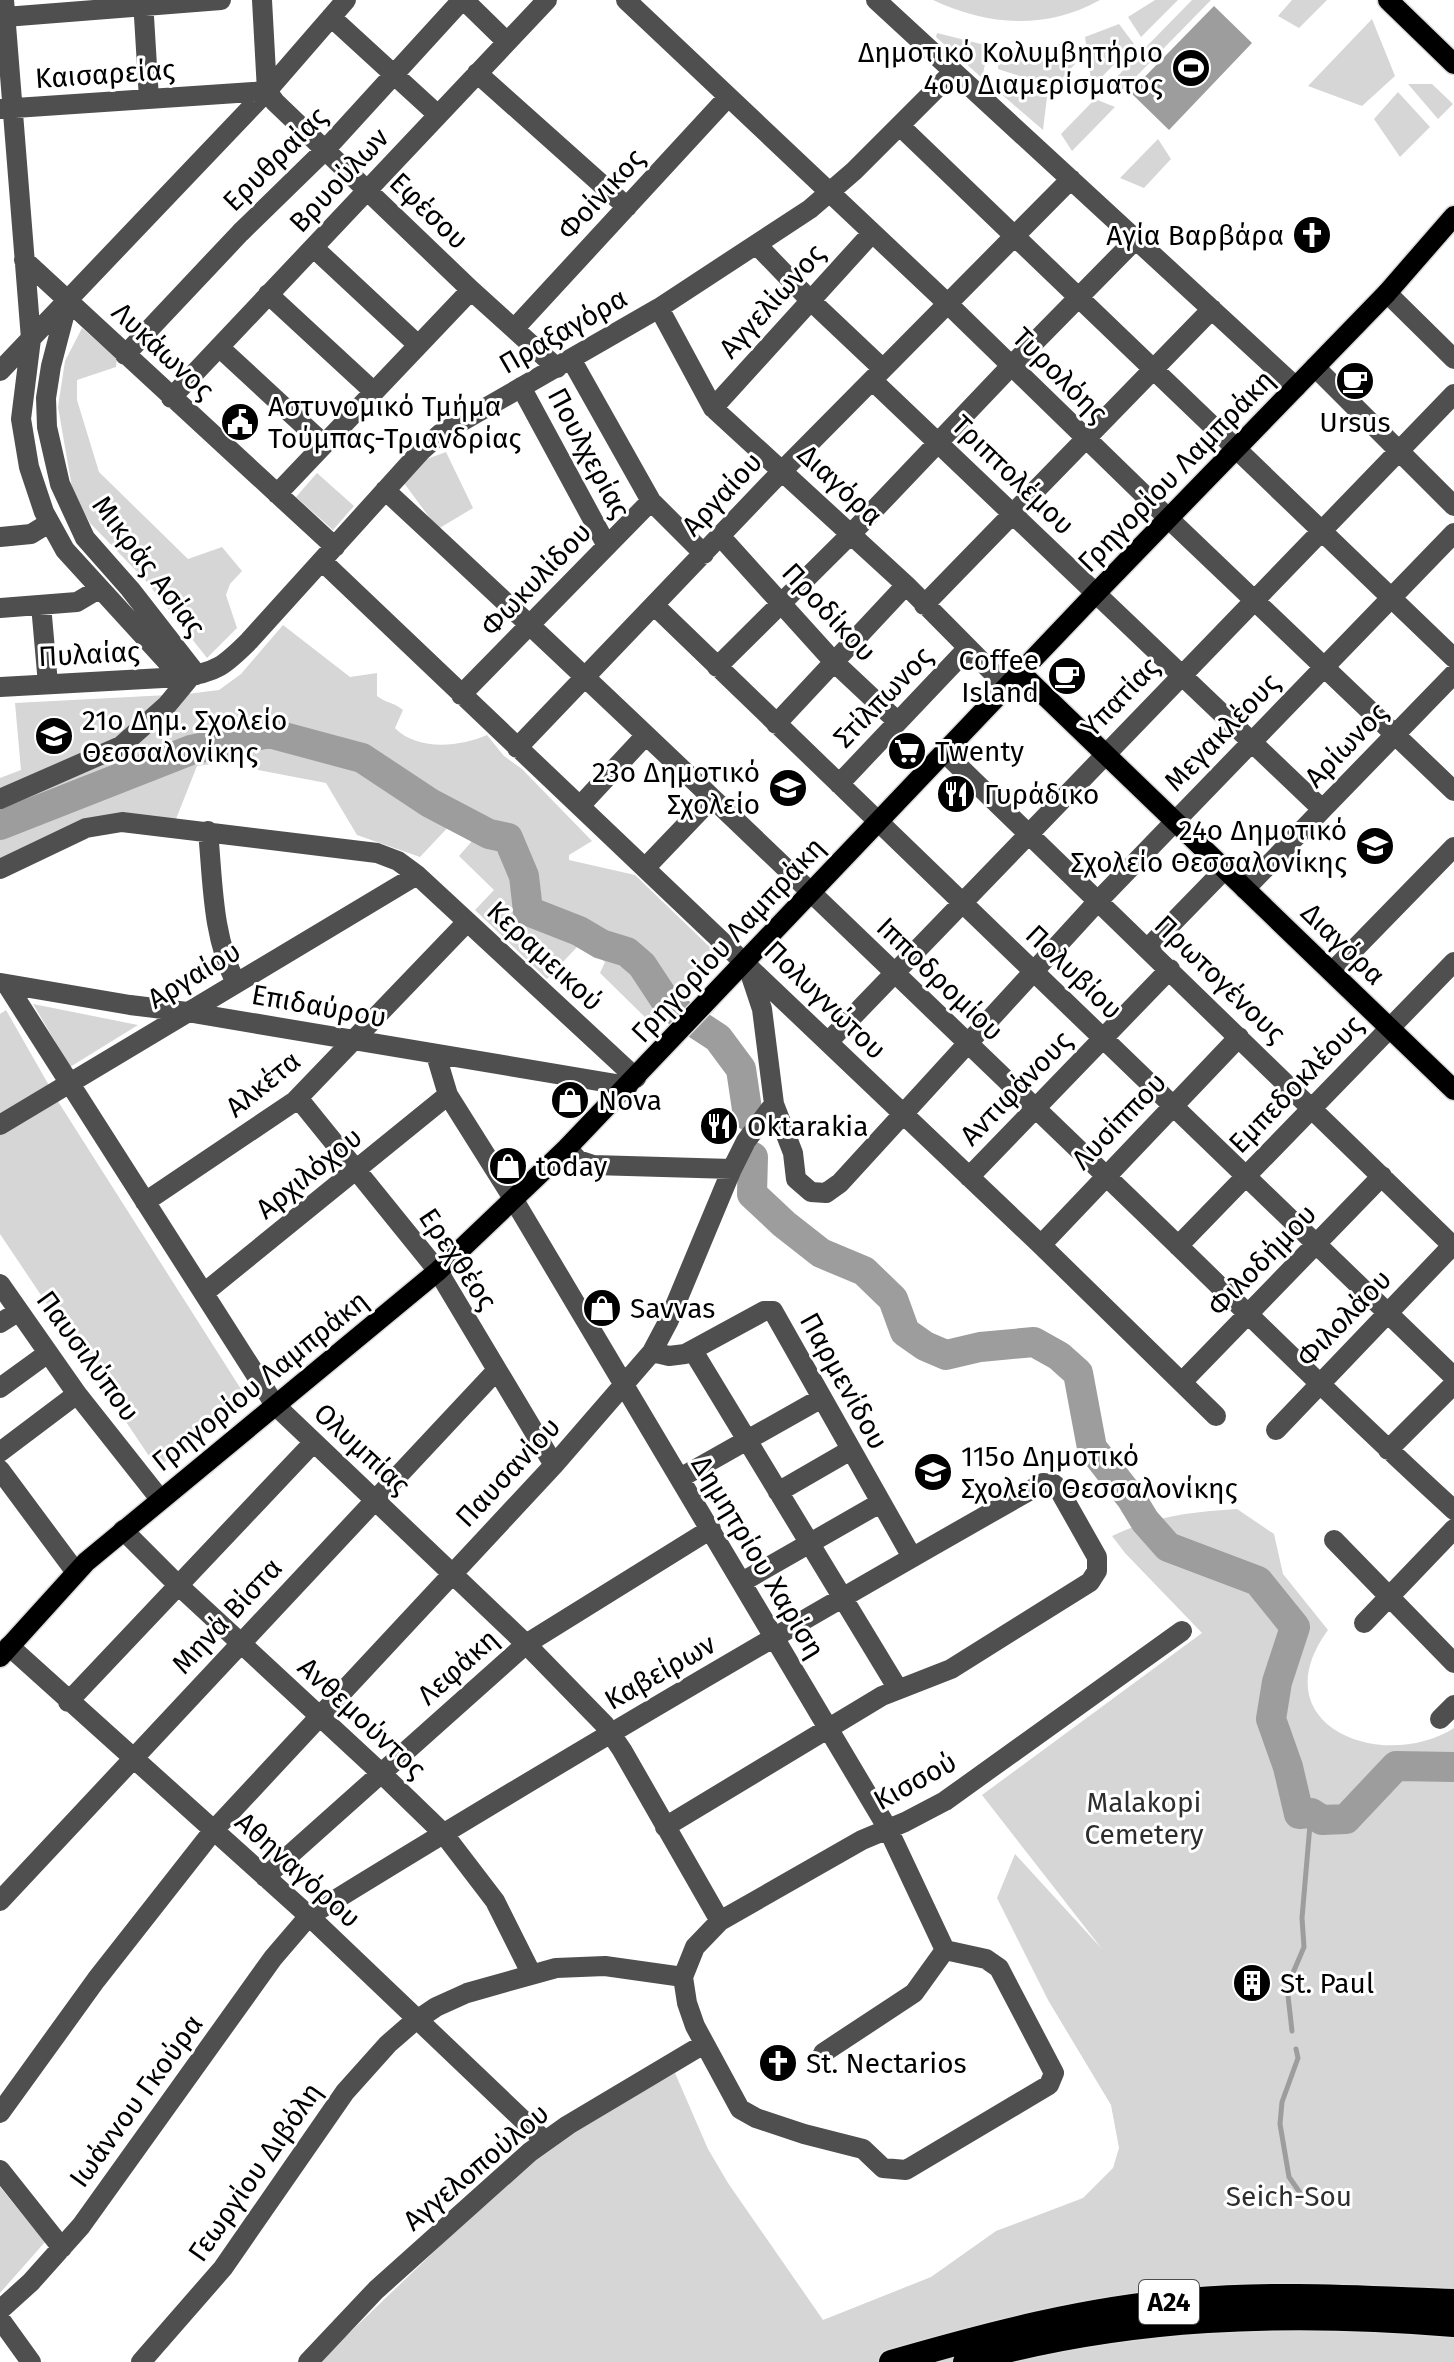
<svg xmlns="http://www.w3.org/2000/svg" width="1454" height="2362" font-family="'Fira Sans',sans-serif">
<rect width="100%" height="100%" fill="#fff"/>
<path fill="#d6d6d6" d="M933 0H1100C1046 30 988 26 933 0Z
M1155 0H1178L1141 37 1128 17Z
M1192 0H1211L1119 94 1104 90Z
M1292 0H1327L1299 28 1278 16Z
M1372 19 1395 76 1362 106 1308 86Z
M1119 24 1134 44 1092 87 1085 37Z
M937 33 989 46 982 78 936 37Z
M1069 43 1075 64 1054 87 998 69 999 47 1025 49Z
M999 78 1047 97 1043 130 999 92Z
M1408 84H1432L1453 104 1438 119Z
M1398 92 1430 127 1400 157 1374 119Z
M1095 99 1115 107 1072 151 1061 134Z
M1158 139 1171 159 1144 188 1120 178Z
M82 328 117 359 116 367 77 380V400L99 472 188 559 222 547 242 571 230 584 226 595 237 628 207 658 146 581 90 523 73 493 58 407 65 361Z
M446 452 473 508 438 529 401 479 424 460Z
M317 473 354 506 333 530 296 497Z
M283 625 350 677 377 673V696C386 703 395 703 403 710L395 728C417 751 460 747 487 735L504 756 522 769 592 841 569 855V860L635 875 720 957 654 1026 600 973 605 962 583 943 575 945 577 947 547 979 475 910 494 890 459 856 472 841 452 823 420 857 357 835 326 783 258 770 254 758 197 766 176 819 117 816 0 863V778L21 770 15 703 187 694 219 690 241 674Z
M33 1004 138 1025 70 1067Z
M6 1010 59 1103 246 1397 157 1468 0 1234V1014Z
M1237 1509 1274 1534 1283 1574 1328 1630C1259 1724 1381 1774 1454 1728V2362H319L490 2198 559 2140 675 2073 708 2149 728 2183 823 2320 931 2277 996 2231 1083 2198 1113 2168 1119 2148 1111 2105 1048 2000 997 1898 1015 1854 1102 1949 982 1795 1202 1633 1125 1553 1112 1536C1155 1516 1190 1512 1237 1509Z
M0 2187 45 2242 0 2293Z"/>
<path fill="#9d9d9d" d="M1214 6 1252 43 1169 130 1130 92Z"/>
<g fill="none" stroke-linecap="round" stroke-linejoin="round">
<path stroke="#9d9d9d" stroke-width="5" d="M1292 2031 1287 1987 1304 1947 1302 1918 1311 1813
M1296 2049 1298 2058 1282 2102 1280 2124 1289 2177 1303 2197"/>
<path stroke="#9d9d9d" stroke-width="30" d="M0 825 191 750 269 733 362 758 430 803 489 834 508 838 524 876 528 911 579 931 601 944 627 952 642 965 669 1006 718 1038 741 1069 748 1116
M753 1157 752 1194 784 1224 821 1253 864 1271 893 1299 905 1332 925 1346 946 1355 980 1347 1034 1342 1059 1356 1078 1373 1092 1448 1131 1498 1145 1521 1168 1547 1258 1581 1295 1627 1277 1682 1271 1719 1288 1767 1299 1814 1311 1813 1322 1820 1346 1819 1396 1766 1454 1767"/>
<defs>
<path id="major" d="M1388 0 1454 64
M1020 672 1454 1090
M0 1657 86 1562 438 1271 567 1148 1096 593 1387 293 1454 216"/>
<path id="highway" d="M891 2362C988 2334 1086 2308 1187 2300 1276 2292 1365 2298 1454 2301
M965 2362C1124 2316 1289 2311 1454 2325"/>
</defs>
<use href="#major" stroke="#dbdbdb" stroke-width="23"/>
<use href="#highway" stroke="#dbdbdb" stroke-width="27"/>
<path stroke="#4f4f4f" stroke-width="20" d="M4 0 31 339 21 419 29 467 44 512 65 550 181 677
M143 0 149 99
M262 0 267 91 275 102 471 290 557 368
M464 0 507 42
M626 0 948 304 1169 519 1454 791
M876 0 1296 387
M5 17 221 0
M331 17 438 115
M477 73 627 207
M0 109 267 91
M900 126 1454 658
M757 245 810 300 883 369
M314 248 418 345
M24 260 335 547
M1387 293 1454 359
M268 294 373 391
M659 308 713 408 906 585 1006 686
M515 328 728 97
M219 347 324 444
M125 355 240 233 325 150 462 0
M571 359 651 501 704 554
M1315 367 1454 506
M0 371 267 91 346 0
M872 380 1322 809
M521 387 607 546
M171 398 547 0
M713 408 872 233
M385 490C629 716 867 946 1106 1176 1222 1287 1335 1402 1454 1510
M277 494 471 290
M0 537 31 534 49 523
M721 537 834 662 898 722
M322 561 1041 1245 1216 1416
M41 605 48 684
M924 605 1212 309
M655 606 1454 1377
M0 608 77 602 99 589
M717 667 851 534 1011 366 1136 239
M0 687 181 677C216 673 225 665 249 641L421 451 440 434 659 308 810 209 854 171 952 73
M461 695 651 501
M776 724 906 585
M517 748 782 471 1071 179
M944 752 1454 1247
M839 784 968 648
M0 799 121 746 167 705 191 676 197 675 130 589 85 538 60 484 47 427 46 398 51 366 68 301
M580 806 646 735
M208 831C213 883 212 936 236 983
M646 867 712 798
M0 869 86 828 122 822 377 853 398 861 417 875 636 1078
M1245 889 1454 674
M1148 948 1225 869
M749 970 762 1009 774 1104 793 1153 796 1179 811 1192 826 1193 840 1183 1099 900 1454 533
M1332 972 1454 847
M1 983 130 1005 187 1012 628 1086
M7 985 275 1405 526 1644 605 1725 622 1750 720 1921
M828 1042 1454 394
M436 1055 448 1095 514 1200 888 1829 945 1950 914 1993 823 2053
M298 1098 438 1271 554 1465
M0 1125 417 875
M567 1148 578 1160 593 1165 732 1169
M969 1177 1170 969
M145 1202 295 1101 467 922
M1041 1245 1239 1037
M1178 1246 1454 962
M0 1284 77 1394 160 1499
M204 1293 448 1095
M0 1323 19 1311
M693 1351 898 1689
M652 1352 669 1356 685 1354 764 1311H773L912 1557
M1182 1382 1382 1176
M0 1388 48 1353
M1276 1430 1452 1246
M1388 1450 1454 1384
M0 1452 77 1394
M0 1470 75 1571
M680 1478 820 1399
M778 1492 849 1451
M123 1530 178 1585 381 1773 443 1833 495 1901 531 1973
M1334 1540 1454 1663
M742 1582 880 1503
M1364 1623 1454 1529
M9 1646 309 1916 545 2141
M68 1702 314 1442
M1440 1719 1454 1705
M265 1877 526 1644 711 1529
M0 1901 497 1370
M945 1950 986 1959 999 1968 1054 2073 1049 2085 906 2170 883 2168 863 2149 804 2134 756 2118 740 2109 695 2026 687 2003 683 1977 695 1947 720 1921 862 1840 905 1822 945 1801 1182 1631
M0 2113 96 1980 213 1831 554 1465 652 1352 669 1320 732 1169 746 1141 774 1104
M0 2170 62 2248
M0 2310 31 2282 81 2226 273 1958 309 1916C550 1767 796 1623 1043 1483L1054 1484 1058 1488 1097 1557V1571L1090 1582 951 1669 882 1696 665 1827
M0 2319 31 2362
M141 2362 223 2268 345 2092 388 2044 411 2024 436 2007 467 1993 556 1968 605 1966 683 1977
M308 2362 376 2290 530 2152 568 2125 704 2044"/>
<use href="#major" stroke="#000" stroke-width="20"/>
<use href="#highway" stroke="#000" stroke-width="24"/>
</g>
<defs>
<symbol id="stadium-disc" viewBox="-11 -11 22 22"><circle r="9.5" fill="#000" stroke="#fff"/><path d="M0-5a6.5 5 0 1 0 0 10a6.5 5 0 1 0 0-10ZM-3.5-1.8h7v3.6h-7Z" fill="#fff"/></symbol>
<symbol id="church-disc" viewBox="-11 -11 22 22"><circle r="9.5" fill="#000" stroke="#fff"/><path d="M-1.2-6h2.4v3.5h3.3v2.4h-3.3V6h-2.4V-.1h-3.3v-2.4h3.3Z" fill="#fff"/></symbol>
<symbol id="cafe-disc" viewBox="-11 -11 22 22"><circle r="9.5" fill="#000" stroke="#fff"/><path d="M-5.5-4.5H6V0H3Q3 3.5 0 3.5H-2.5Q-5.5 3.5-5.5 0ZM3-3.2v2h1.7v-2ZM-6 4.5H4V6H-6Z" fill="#fff"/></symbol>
<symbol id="civic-disc" viewBox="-11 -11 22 22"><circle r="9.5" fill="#000" stroke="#fff"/><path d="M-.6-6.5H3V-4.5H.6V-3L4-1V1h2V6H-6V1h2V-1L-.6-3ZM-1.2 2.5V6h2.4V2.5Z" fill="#fff"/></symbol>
<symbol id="school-disc" viewBox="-11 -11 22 22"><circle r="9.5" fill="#000" stroke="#fff"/><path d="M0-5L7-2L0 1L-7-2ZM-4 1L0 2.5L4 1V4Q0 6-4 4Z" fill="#fff"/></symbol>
<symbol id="supermarket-disc" viewBox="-11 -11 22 22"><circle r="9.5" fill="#000" stroke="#fff"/><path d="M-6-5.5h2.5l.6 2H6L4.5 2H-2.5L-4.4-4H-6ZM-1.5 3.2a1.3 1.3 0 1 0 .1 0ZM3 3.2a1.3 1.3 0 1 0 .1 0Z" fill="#fff"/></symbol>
<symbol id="restaurant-disc" viewBox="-11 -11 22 22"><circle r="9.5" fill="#000" stroke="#fff"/><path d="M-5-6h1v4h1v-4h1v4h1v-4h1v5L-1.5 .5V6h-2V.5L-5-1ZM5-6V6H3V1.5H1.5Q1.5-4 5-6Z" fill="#fff"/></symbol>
<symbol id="shop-disc" viewBox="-11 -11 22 22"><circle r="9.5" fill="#000" stroke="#fff"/><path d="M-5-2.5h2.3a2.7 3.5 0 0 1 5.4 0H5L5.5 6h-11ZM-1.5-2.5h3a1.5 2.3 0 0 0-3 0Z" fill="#fff"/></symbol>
<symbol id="building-disc" viewBox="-11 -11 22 22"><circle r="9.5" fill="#000" stroke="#fff"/><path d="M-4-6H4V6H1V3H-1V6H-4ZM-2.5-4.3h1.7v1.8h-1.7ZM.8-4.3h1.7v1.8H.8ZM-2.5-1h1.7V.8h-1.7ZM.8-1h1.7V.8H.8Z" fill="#fff"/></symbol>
</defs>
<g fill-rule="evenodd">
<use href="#stadium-disc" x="1169" y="46" width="44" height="44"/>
<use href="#church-disc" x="1290" y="213" width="44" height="44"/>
<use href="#cafe-disc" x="1333" y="359" width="44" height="44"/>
<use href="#civic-disc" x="218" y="400" width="44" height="44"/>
<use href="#cafe-disc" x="1045" y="654" width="44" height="44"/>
<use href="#school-disc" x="32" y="714" width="44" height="44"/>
<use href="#supermarket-disc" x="885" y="729" width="44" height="44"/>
<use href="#school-disc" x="766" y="766" width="44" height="44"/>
<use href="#restaurant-disc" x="934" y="772" width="44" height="44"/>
<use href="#school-disc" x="1353" y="824" width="44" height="44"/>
<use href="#shop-disc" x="548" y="1078" width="44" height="44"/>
<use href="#restaurant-disc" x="697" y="1104" width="44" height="44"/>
<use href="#shop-disc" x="486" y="1144" width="44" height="44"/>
<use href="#shop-disc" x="580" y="1286" width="44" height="44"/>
<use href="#school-disc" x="911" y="1450" width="44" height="44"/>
<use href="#building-disc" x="1230" y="1961" width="44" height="44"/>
<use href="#church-disc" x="756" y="2041" width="44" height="44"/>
</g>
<g text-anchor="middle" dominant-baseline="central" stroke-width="6" stroke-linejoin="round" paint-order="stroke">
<rect fill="#fff" stroke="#4c4c4c" stroke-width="2" x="1139" y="2280" width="60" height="44" rx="6"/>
<g font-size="26" font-weight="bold" fill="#000">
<text x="1169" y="2302">Α24</text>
</g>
<g font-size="28" fill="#000" stroke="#fff" text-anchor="start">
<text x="1163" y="52" text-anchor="end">Δημοτικό Κολυμβητήριο<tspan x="1163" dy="32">4ου Διαμερίσματος</tspan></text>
<text x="1284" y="235" text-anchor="end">Αγία Βαρβάρα</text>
<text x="268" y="406">Αστυνομικό Τμήμα<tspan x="268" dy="32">Τούμπας-Τριανδρίας</tspan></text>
<text x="1355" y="422" text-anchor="middle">Ursus</text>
<text x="1039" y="660" text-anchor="end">Coffee<tspan x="1039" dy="32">Island</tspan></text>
<text x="82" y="720">21ο Δημ. Σχολείο<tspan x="82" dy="32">Θεσσαλονίκης</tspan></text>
<text x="935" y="751">Twenty</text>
<text x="760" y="772" text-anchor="end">23ο Δημοτικό<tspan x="760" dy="32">Σχολείο</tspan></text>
<text x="984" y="794">Γυράδικο</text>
<text x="1347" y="830" text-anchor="end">24ο Δημοτικό<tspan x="1347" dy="32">Σχολείο Θεσσαλονίκης</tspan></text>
<text x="598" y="1100">Nova</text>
<text x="747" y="1126">Oktarakia</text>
<text x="536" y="1166">today</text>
<text x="630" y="1308">Savvas</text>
<text x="961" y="1456">115o Δημοτικό<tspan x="961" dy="32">Σχολείο Θεσσαλονίκης</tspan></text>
<text x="1280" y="1983">St. Paul</text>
<text x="806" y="2063">St. Nectarios</text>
</g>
<g font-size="28" fill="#000" stroke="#fff">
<text transform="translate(105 74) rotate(-4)">Καισαρείας</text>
<text transform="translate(275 159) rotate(-45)">Ερυθραίας</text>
<text transform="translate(339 180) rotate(-47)">Βρυούλων</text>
<text transform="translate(601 194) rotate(-47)">Φοίνικος</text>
<text transform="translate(429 211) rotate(44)">Εφέσου</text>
<text transform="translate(772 301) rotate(-48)">Αγγελίωνος</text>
<text transform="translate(563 331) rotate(-30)">Πραξαγόρα</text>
<text transform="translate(163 351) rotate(43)">Λυκάωνος</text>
<text transform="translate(1060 375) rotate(45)">Τυρολόης</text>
<text transform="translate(589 453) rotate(62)">Πουλχερίας</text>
<text transform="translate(1176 471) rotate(-46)">Γρηγορίου Λαμπράκη</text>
<text transform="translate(1013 475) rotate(44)">Τριπτολέμου</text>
<text transform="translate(840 485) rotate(43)">Διαγόρα</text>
<text transform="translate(722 494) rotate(-47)">Αργαίου</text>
<text transform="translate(149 566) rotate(53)">Μικράς Ασίας</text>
<text transform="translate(536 579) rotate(-46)">Φωκυλίδου</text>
<text transform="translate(829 612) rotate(47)">Προδίκου</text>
<text transform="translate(89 654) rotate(-3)">Πυλαίας</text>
<text transform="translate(883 697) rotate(-46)">Στίλπωνος</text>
<text transform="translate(1120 697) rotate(-46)">Υπατίας</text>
<text transform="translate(1222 732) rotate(-46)">Μεγακλέους</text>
<text transform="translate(1346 745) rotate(-46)">Αρίωνος</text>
<text transform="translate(728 940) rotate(-47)">Γρηγορίου Λαμπράκη</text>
<text transform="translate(1343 944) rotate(44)">Διαγόρα</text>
<text transform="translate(545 956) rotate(43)">Κεραμεικού</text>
<text transform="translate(1074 972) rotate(44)">Πολυβίου</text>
<text transform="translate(194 975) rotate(-31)">Αργαίου</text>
<text transform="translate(940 979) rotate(44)">Ιπποδρομίου</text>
<text transform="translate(1220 979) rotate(44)">Πρωτογένους</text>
<text transform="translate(825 1000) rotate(44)">Πολυγνώτου</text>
<text transform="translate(319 1006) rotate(10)">Επιδαύρου</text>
<text transform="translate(263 1084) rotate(-39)">Αλκέτα</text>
<text transform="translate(1296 1084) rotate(-46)">Εμπεδοκλέους</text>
<text transform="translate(1016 1088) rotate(-46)">Αντιφάνους</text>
<text transform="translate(1119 1121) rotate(-46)">Λυσίππου</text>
<text transform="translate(309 1173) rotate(-39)">Αρχιλόχου</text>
<text transform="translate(458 1259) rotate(56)">Ερεχθέος</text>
<text transform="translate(1262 1260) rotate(-46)">Φιλοδήμου</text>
<text transform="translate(1344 1318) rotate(-46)">Φιλολάου</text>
<text transform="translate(88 1356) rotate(54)">Παυσιλύπου</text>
<text transform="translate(260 1381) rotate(-39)">Γρηγορίου Λαμπράκη</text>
<text transform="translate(844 1381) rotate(61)">Παρμενίδου</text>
<text transform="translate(362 1449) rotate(43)">Ολυμπίας</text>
<text transform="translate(508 1472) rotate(-47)">Παυσανίου</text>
<text transform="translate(758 1557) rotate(59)">Δημητρίου Χαρίση</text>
<text transform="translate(227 1616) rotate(-47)">Μηνά Βίστα</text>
<text transform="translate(458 1667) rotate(-42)">Λεφάκη</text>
<text transform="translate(660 1672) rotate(-30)">Καβείρων</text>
<text transform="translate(362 1718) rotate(43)">Ανθεμούντος</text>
<text transform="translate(915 1781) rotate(-29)">Κισσού</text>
<text transform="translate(298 1870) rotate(42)">Αθηναγόρου</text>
<text transform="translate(136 2101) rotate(-54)">Ιωάννου Γκούρα</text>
<text transform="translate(476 2167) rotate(-40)">Αγγελοπούλου</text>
<text transform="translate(255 2172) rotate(-55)">Γεωργίου Διβόλη</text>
</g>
<g font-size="28" fill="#2d2d2d" stroke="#fff">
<text x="1144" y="1802">Malakopi<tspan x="1144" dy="32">Cemetery</tspan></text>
<text x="1289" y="2196">Seich-Sou</text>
</g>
</g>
</svg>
